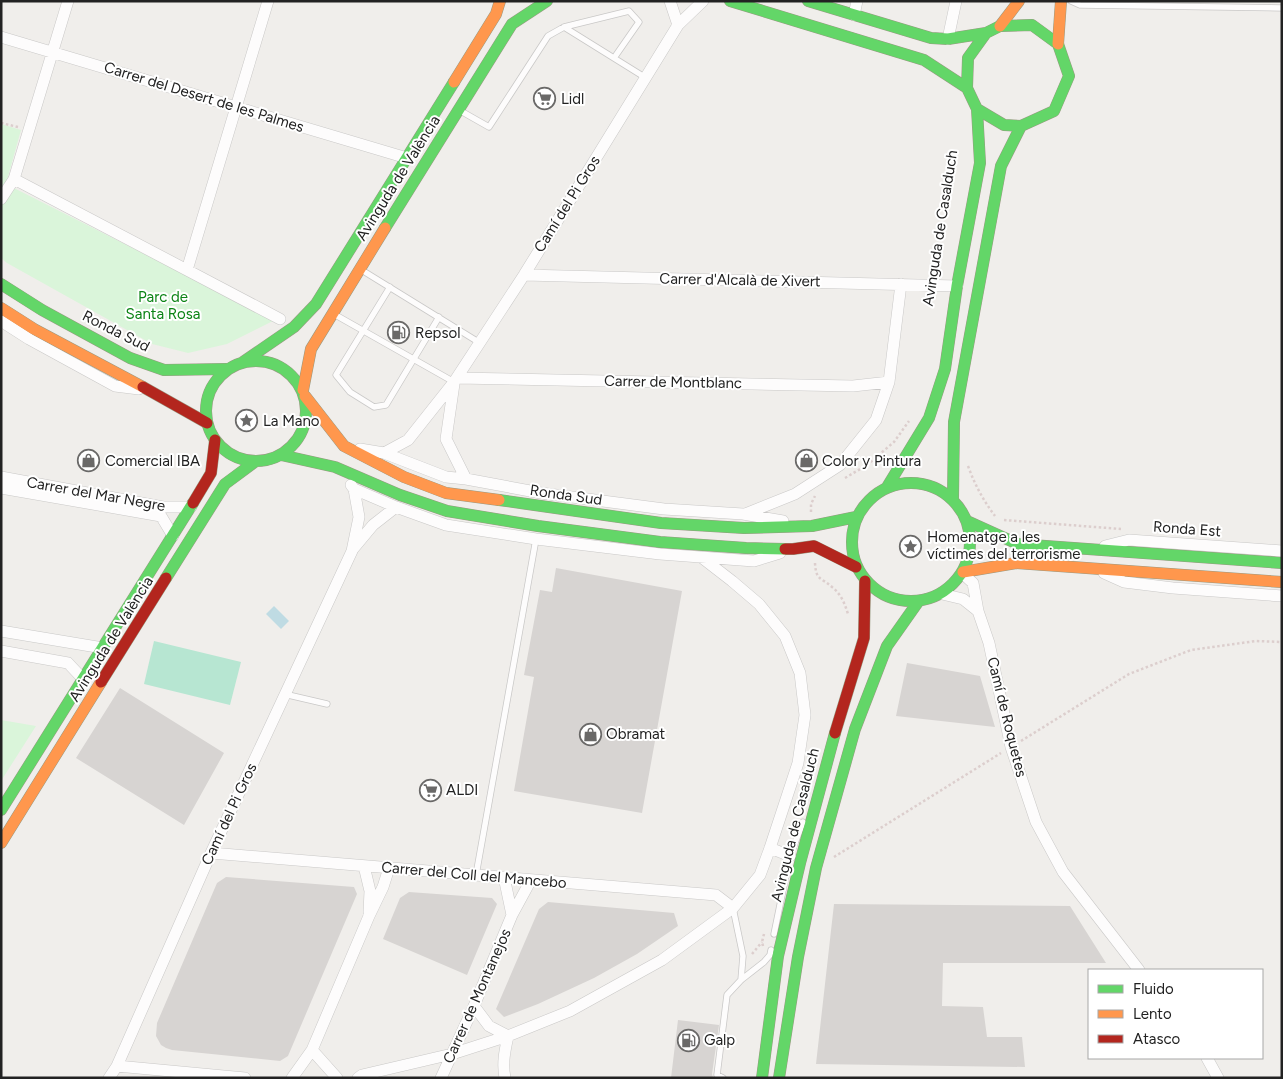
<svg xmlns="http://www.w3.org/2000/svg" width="1283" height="1079" font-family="Figtree,sans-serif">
<rect width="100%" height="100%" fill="#f0eeeb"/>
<path fill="#daf5da" d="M1 124 21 130 6 184 275 320 227 344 188 353 152 344 7 263 1 258Z
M1 720 36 726 1 781Z"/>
<path fill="#b7e6d2" d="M154 641 241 662 230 705 144 684Z"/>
<path fill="#bfdbe3" d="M274 606 289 621 281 629 266 614Z"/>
<path fill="#d7d4d2" d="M556 568 682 591 642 813 514 791 534 677 524 675 540 590 552 592Z
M907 663 980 676 995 727 896 716Z
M120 688 224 753 184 825 76 758Z
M226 877 354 887 357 894 288 1056 280 1061 172 1050 166 1048 161 1045 156 1036 157 1023 217 883Z
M409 892 492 898 497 904 467 975 383 939 400 898Z
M548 902 674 913 678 926 637 954 594 978 538 1004 504 1017 496 1009 539 909Z
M834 904 1070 906 1106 963H943L942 1006 983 1007 987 1037H1022L1025 1067 816 1064Z
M678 1020 719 1025 712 1074 713 1078H671Z"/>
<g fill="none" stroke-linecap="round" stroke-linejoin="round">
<defs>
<path id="lane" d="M1071 1 1080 5 1282 8
M564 27 629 11 639 22 614 58
M459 110 489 127 548 36 564 27 646 78
M360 269 480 343
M390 287 336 375 350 392 374 407 386 405 439 317
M332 313 454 382
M284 694 327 704
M476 875 536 539
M733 908 743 956 741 980
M774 934 790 856 803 822
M723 1078 717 1075 727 995 741 980 764 962 770 955 771 950"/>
<path id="street" d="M670 1 678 25
M854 15 857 1
M1 37 407 158
M948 39 956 1
M14 179 280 319
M1 199 14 179 68 1
M187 270 268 1
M524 275 957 286
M1 321 29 339 115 386 139 389
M457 378 853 386 889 382
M454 384 446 439 466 479
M360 449 384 453 446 477 466 479 541 493 664 509 743 514 783 521
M384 453 408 440 454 382 524 275 678 25 703 1
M1 477 163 507H191
M351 485 354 489 396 507 446 525 536 539 660 554 754 561 780 553
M1 488 161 516 173 536
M745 514 795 494 840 465 876 420 889 382 901 284
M1105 546 1129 540 1282 551
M353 549 373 525 396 507
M962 573 973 583 978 611 989 643 1011 747 1036 822 1063 872 1139 970
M1104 573 1124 582 1173 588 1282 596
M942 594 963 599 978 611
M1 631 103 648
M1 651 68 663 83 679
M770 848 790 856
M211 853 716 895 733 908
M364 866 370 891 369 912
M504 877 512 915
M474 1006 489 1026 508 1036C505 1050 502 1063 505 1078
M312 1050 337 1078
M1207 1058 1218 1078
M117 1066 245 1078
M109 1078 117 1066 211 853 352 551 359 517 354 489
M292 1078 312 1050 369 916 383 887 389 868
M358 1078 362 1075 452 1054 508 1036 570 1011 662 960 733 908 760 875 770 848 798 763 805 715 800 673 785 636 759 604 732 581 701 557
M441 1078 474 1006 512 915 531 880"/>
<path id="fast" d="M730 1 924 60 967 88
M808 1 931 38 948 39 986 33
M1032 25 1058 44 1069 76 1054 111 1021 126 1004 125 977 109 967 88 968 58 986 33 1000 26Z
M385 228 512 24 547 1
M1 284 42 310 130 358 164 370 227 369
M206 411a50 50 0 1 1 100 0a50 50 0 1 1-100 0Z
M243 362 294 327 316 304 454 82
M281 455 335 467 400 495 447 511 538 526 660 542 746 548 785 549
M852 542a59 59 0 1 1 118 0a59 59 0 1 1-118 0Z
M887 487 929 418 945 369 957 286 980 163 977 109
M953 499 954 422 1001 166 1021 126
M499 500 661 523 744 528 812 526 856 517
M967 521 1018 544 1282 563
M166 578 225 484 256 461
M1 810 193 503
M762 1078 778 956 800 863 835 733
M779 1078 798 957 816 868 855 729 887 646 918 602"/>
<path id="slow" d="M1000 26 1019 1
M1058 44 1061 1
M454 82 496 14 500 1
M1 308 34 329 143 387
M303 390 311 349 385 228
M305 396 344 446 404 477 446 493 499 500
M963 572 1016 563 1282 582
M1 843 101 682"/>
<path id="jam" d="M143 387 207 423
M193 503 211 473 215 440
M785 549H793L814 546 856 567
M101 682 166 578
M835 733 864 638 865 581"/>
</defs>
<use href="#lane" stroke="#c9c8c7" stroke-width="7"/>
<use href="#street" stroke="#c9c8c7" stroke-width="12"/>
<use href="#fast" stroke="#999a82" stroke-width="12"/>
<use href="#slow" stroke="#999a82" stroke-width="12"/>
<use href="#jam" stroke="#999a82" stroke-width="12"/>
<path stroke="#dccecd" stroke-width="2.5" stroke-dasharray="2.5 2.5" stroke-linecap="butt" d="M1 123 18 127
M968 466C975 485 983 500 995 516
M845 478 867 465 894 442 909 421
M811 512V504L815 496
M1004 520 1121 529
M815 563C816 581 821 577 832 587 841 594 845 604 848 614
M1021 741 1129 674 1191 650 1256 641 1282 642
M834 857 1001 753
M763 946 762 942 764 934
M752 954 762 942"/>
<use href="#lane" stroke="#fdfcfc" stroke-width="5.5"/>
<use href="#street" stroke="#fdfcfc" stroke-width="11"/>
<use href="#fast" stroke="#63d668" stroke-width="11"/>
<use href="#slow" stroke="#ff974d" stroke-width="11"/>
<use href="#jam" stroke="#b3261e" stroke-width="11"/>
</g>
<defs>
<symbol id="supermarket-ring" viewBox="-11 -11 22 22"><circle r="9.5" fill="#fff" stroke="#6a6968" stroke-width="1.5"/><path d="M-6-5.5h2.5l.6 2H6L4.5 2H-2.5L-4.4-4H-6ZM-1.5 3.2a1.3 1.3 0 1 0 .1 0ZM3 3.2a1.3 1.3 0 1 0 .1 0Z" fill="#6a6968"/></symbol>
<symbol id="fuel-ring" viewBox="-11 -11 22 22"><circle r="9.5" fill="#fff" stroke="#6a6968" stroke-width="1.5"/><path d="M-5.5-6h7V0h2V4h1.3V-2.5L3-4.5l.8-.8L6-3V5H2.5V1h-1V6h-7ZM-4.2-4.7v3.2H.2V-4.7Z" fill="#6a6968"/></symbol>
<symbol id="sight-ring" viewBox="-11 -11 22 22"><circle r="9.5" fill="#fff" stroke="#6a6968" stroke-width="1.5"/><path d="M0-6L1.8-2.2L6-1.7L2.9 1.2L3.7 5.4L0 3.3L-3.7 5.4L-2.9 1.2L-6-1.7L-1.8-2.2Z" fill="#6a6968"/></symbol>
<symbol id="shop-ring" viewBox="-11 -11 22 22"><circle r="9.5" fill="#fff" stroke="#6a6968" stroke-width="1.5"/><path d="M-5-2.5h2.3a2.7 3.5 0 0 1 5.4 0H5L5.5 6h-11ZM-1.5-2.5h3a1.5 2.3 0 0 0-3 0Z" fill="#6a6968"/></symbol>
</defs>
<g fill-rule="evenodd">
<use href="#supermarket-ring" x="532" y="86" width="25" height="25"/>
<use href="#fuel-ring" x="386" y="320" width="25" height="25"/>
<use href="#sight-ring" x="234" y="408" width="25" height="25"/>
<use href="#shop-ring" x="76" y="448" width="25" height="25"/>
<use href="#shop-ring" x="794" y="448" width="25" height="25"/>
<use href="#sight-ring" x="898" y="534" width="25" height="25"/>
<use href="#shop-ring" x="578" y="722" width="25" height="25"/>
<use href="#supermarket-ring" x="418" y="778" width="25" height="25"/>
<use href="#fuel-ring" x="676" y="1028" width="25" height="25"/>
</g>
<g text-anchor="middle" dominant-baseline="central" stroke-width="4" stroke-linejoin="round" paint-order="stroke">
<g font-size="15" fill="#222" stroke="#fff">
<text transform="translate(204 97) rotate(17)">Carrer del Desert de les Palmes</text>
<text transform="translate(398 178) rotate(-58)">Avinguda de València</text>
<text transform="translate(567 204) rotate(-58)">Camí del Pi Gros</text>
<text transform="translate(940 228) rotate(-81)">Avinguda de Casalduch</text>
<text transform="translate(740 280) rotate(1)">Carrer d'Alcalà de Xivert</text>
<text transform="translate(116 331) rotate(27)">Ronda Sud</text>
<text transform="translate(673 382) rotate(1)">Carrer de Montblanc</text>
<text transform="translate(96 494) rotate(10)">Carrer del Mar Negre</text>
<text transform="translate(566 495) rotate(8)">Ronda Sud</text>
<text transform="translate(1187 529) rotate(4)">Ronda Est</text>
<text transform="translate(111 639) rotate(-58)">Avinguda de València</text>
<text transform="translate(1007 717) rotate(76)">Camí de Roquetes</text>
<text transform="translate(229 814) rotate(-65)">Camí del Pi Gros</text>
<text transform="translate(795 825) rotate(-76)">Avinguda de Casalduch</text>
<text transform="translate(474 875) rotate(5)">Carrer del Coll del Mancebo</text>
<text transform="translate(477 996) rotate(-66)">Carrer de Montanejos</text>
</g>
<g font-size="15" fill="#222" stroke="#fff" text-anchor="start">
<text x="561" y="99">Lidl</text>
<text x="415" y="333">Repsol</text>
<text x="263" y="421">La Mano</text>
<text x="105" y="461">Comercial IBA</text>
<text x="822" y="461">Color y Pintura</text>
<text x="927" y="537">Homenatge a les<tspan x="927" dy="17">víctimes del terrorisme</tspan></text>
<text x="606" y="734">Obramat</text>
<text x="446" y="790">ALDI</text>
<text x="704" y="1040">Galp</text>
</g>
<g font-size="15" fill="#0c8416" stroke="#fff">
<text x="163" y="297">Parc de<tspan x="163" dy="17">Santa Rosa</tspan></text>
</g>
</g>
<rect width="1283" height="1079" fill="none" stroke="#222222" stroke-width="5"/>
<rect x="1088" y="969" width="175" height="90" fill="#ffffff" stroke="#a7a7a7"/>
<rect x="1098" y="985" width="25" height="8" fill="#63d668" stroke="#a7a7a7"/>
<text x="1133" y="994" font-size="15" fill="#222222">Fluido</text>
<rect x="1098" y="1010" width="25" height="8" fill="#ff974d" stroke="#a7a7a7"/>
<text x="1133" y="1019" font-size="15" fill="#222222">Lento</text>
<rect x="1098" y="1035" width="25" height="8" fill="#b3261e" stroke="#a7a7a7"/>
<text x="1133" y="1044" font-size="15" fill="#222222">Atasco</text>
</svg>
